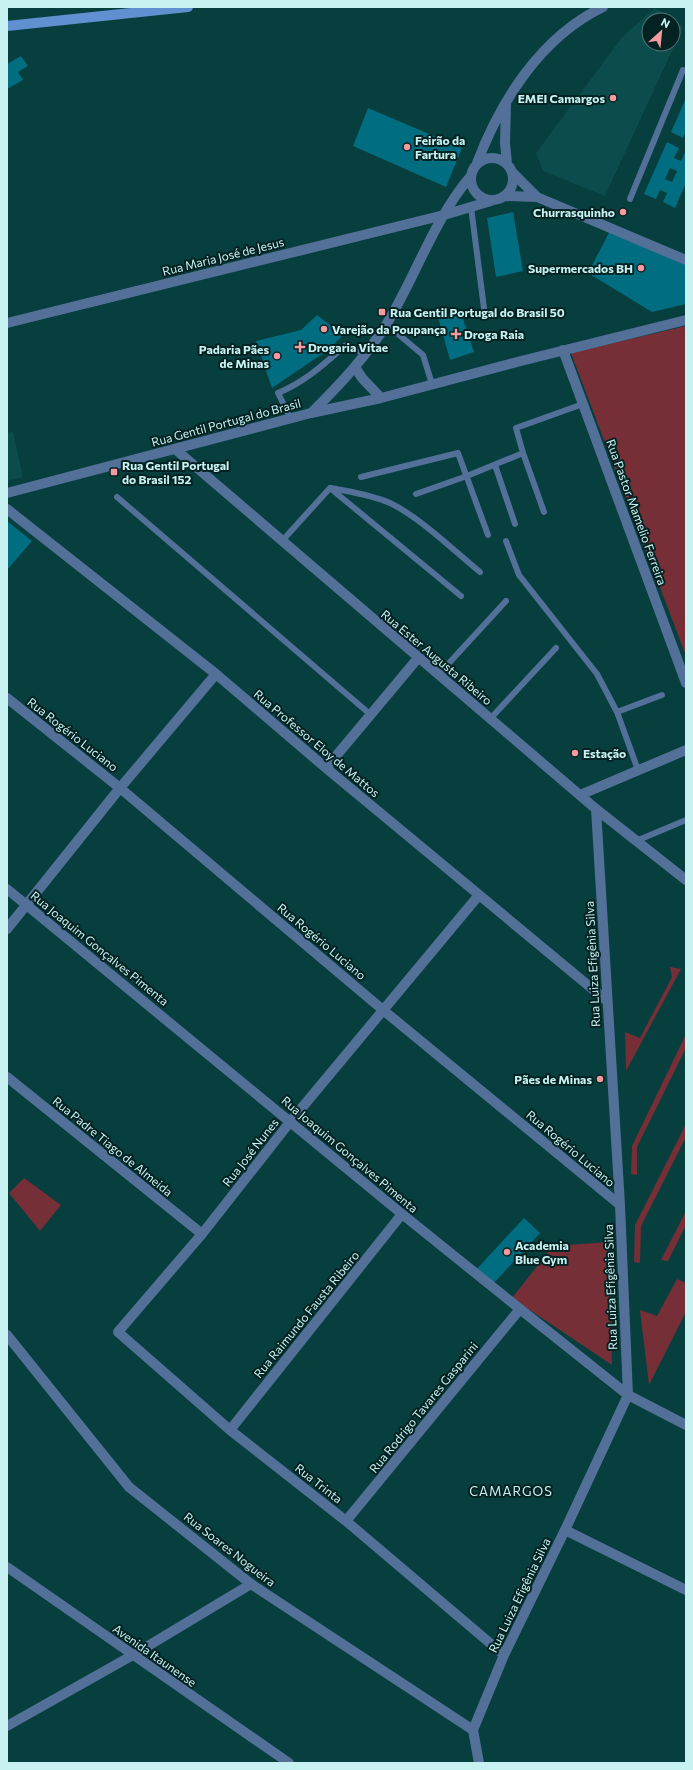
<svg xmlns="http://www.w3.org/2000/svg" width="693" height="1770" font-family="Commissioner,sans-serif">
<rect width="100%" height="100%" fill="#073e3e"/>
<path fill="#0c4c4d" d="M655 8 673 20H649V44H673V20L683 27 605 196 543 171 536 153 623 36Z
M13 432 23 477 7 481V433Z"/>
<path fill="#772f37" d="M686 326V656L571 353Z
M670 967 681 969 626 1071 625 1032 640 1038 672 977Z
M686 1034V1048L637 1147V1175L631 1174 632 1146Z
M686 1124V1137L641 1226 640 1263 634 1262 635 1225Z
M24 1178 61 1205 40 1231 9 1193Z
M686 1211V1225L668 1261 661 1260Z
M609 1242 612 1365 512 1298 553 1246Z
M677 1279 686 1283V1312L649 1385 640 1310 657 1316Z"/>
<path fill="#006d81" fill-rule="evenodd" d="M21 56 28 66 18 72 23 80 7 89V64Z
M686 98V131L683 138 671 132Z
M368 108 462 148 446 187 353 146Z
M667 142 679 148 674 158 681 161 686 150V183L675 208 663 202 667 193 660 190 656 199 644 194ZM670 168 677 171 672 182 665 179Z
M513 212 523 271 496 277 487 218Z
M611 229 686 265V304L652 312 588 273Z
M460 310 474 352 450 360 438 317Z
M317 315 343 335 328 350 272 388 256 341 301 330Z
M7 521 32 541 7 570Z
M524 1218 540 1233 492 1285 474 1272Z"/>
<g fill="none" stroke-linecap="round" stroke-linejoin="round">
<path stroke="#537098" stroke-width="6" d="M630 199 683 70 686 71
M471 207 485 316
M386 324 423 355 432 384
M291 419 278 393C305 382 324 364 346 345L365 354
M523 453 544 512
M495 465 515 524
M361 477 458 453 488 535
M331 488C351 492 372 495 390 503 421 518 453 550 480 572
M416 494 467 476 523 453 516 428 583 404
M117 497 371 715
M282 541 330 488 461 596
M506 541 519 575 597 674 617 712 638 770
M438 675 506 601
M617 712 662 695
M490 719 556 648
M636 841 686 820"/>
<path stroke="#537098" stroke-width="10" d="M506 104 505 143 507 164
M471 179a21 21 0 1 1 42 0a21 21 0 1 1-42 0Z
M477 163C501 100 541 37 603 7
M512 172 537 197 686 260
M505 196 537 197
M7 323 444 215 491 201
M563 350 686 683
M355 367 362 378 381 398
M311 413C339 386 365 358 386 325 415 278 434 219 470 177
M175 449 596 809 686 880
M7 493 311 413 381 398 521 361 686 320
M7 509 216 674 326 768 607 1001
M7 698 120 788 383 1010 620 1205
M326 768 418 658
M580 795 686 750
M7 889 402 1214 520 1309 628 1395 686 1425
M479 895 290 1122 202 1234 118 1332 230 1430 346 1521 504 1655
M7 929 120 788 216 674
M7 1077 202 1234
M230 1430 402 1214
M346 1521 520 1309
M565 1530 686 1590
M7 1567 289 1763
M7 1726 133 1655 251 1584
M473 1730 504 1655 565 1530 628 1395 620 1205 596 809"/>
<path stroke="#537098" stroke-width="10" d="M7 1335 129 1487 251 1584 473 1730 479 1763"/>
<path stroke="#6190d0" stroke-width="10" d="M7 26 188 7"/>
</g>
<g fill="#f49aa0" stroke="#042222" stroke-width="1.5">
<circle cx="613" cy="98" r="4"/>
<circle cx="407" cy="147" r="4"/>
<circle cx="623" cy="212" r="4"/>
<circle cx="641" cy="268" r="4"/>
<rect x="378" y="308" width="8" height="8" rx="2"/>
<circle cx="324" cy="329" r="4"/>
<path d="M454 328h4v4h4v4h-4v4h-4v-4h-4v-4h4z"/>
<path d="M298 341h4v4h4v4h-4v4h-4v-4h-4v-4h4z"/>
<circle cx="277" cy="356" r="4"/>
<rect x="110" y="468" width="8" height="8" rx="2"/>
<circle cx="575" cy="753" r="4"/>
<circle cx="600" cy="1079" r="4"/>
<circle cx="507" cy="1252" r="4"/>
</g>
<g text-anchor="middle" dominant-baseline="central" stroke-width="4" stroke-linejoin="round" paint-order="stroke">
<g font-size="12" font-weight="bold" fill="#c8f2f2" stroke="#042222" text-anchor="start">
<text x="605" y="98" text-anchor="end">EMEI Camargos</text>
<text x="415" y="140">Feirão da<tspan x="415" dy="14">Fartura</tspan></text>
<text x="615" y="212" text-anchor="end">Churrasquinho</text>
<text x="633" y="268" text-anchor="end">Supermercados BH</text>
<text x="390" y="312">Rua Gentil Portugal do Brasil 50</text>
<text x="332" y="329">Varejão da Poupança</text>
<text x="464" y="334">Droga Raia</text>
<text x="308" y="347">Drogaria Vitae</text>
<text x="269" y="349" text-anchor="end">Padaria Pães<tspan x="269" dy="14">de Minas</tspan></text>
<text x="122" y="465">Rua Gentil Portugal<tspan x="122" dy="14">do Brasil 152</tspan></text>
<text x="583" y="753">Estação</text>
<text x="592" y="1079" text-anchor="end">Pães de Minas</text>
<text x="515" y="1245">Academia<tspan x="515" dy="14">Blue Gym</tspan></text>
</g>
<g font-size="12" fill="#c8f2f2" stroke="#042222">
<text transform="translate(223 256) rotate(-14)">Rua Maria José de Jesus</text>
<text transform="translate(226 422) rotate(-15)">Rua Gentil Portugal do Brasil</text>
<text transform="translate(637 512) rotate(70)">Rua Pastor Mamelio Ferreira</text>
<text transform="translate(437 657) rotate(40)">Rua Ester Augusta Ribeiro</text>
<text transform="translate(73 734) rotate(38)">Rua Rogério Luciano</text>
<text transform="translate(317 743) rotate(40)">Rua Professor Eloy de Mattos</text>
<text transform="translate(322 941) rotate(40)">Rua Rogério Luciano</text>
<text transform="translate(100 948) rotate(39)">Rua Joaquim Gonçalves Pimenta</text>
<text transform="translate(592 964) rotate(-93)">Rua Luiza Efigênia Silva</text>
<text transform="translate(113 1146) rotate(39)">Rua Padre Tiago de Almeida</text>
<text transform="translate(571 1148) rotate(40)">Rua Rogério Luciano</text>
<text transform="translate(250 1152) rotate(-52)">Rua José Nunes</text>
<text transform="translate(350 1154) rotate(40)">Rua Joaquim Gonçalves Pimenta</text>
<text transform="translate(610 1287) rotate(-92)">Rua Luiza Efigênia Silva</text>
<text transform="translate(306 1314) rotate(-51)">Rua Raimundo Fausta Ribeiro</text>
<text transform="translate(423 1407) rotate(-51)">Rua Rodrigo Tavares Gasparini</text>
<text transform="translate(319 1483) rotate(38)">Rua Trinta</text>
<text transform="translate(230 1549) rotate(38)">Rua Soares Nogueira</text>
<text transform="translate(519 1595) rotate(-64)">Rua Luiza Efigênia Silva</text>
<text transform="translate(155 1655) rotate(35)">Avenida Itaunense</text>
</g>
<g font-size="13" letter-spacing="1" fill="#c8f2f2" stroke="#042222">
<text x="511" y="1491">CAMARGOS</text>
</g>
</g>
<rect width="693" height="1770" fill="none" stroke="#c8f2f2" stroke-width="16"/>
<g transform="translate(661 32) rotate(27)"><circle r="19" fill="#042222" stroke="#527575"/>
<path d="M0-3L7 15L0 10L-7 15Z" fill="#f49aa0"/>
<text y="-6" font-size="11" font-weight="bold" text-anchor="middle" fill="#c8f2f2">N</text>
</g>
</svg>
